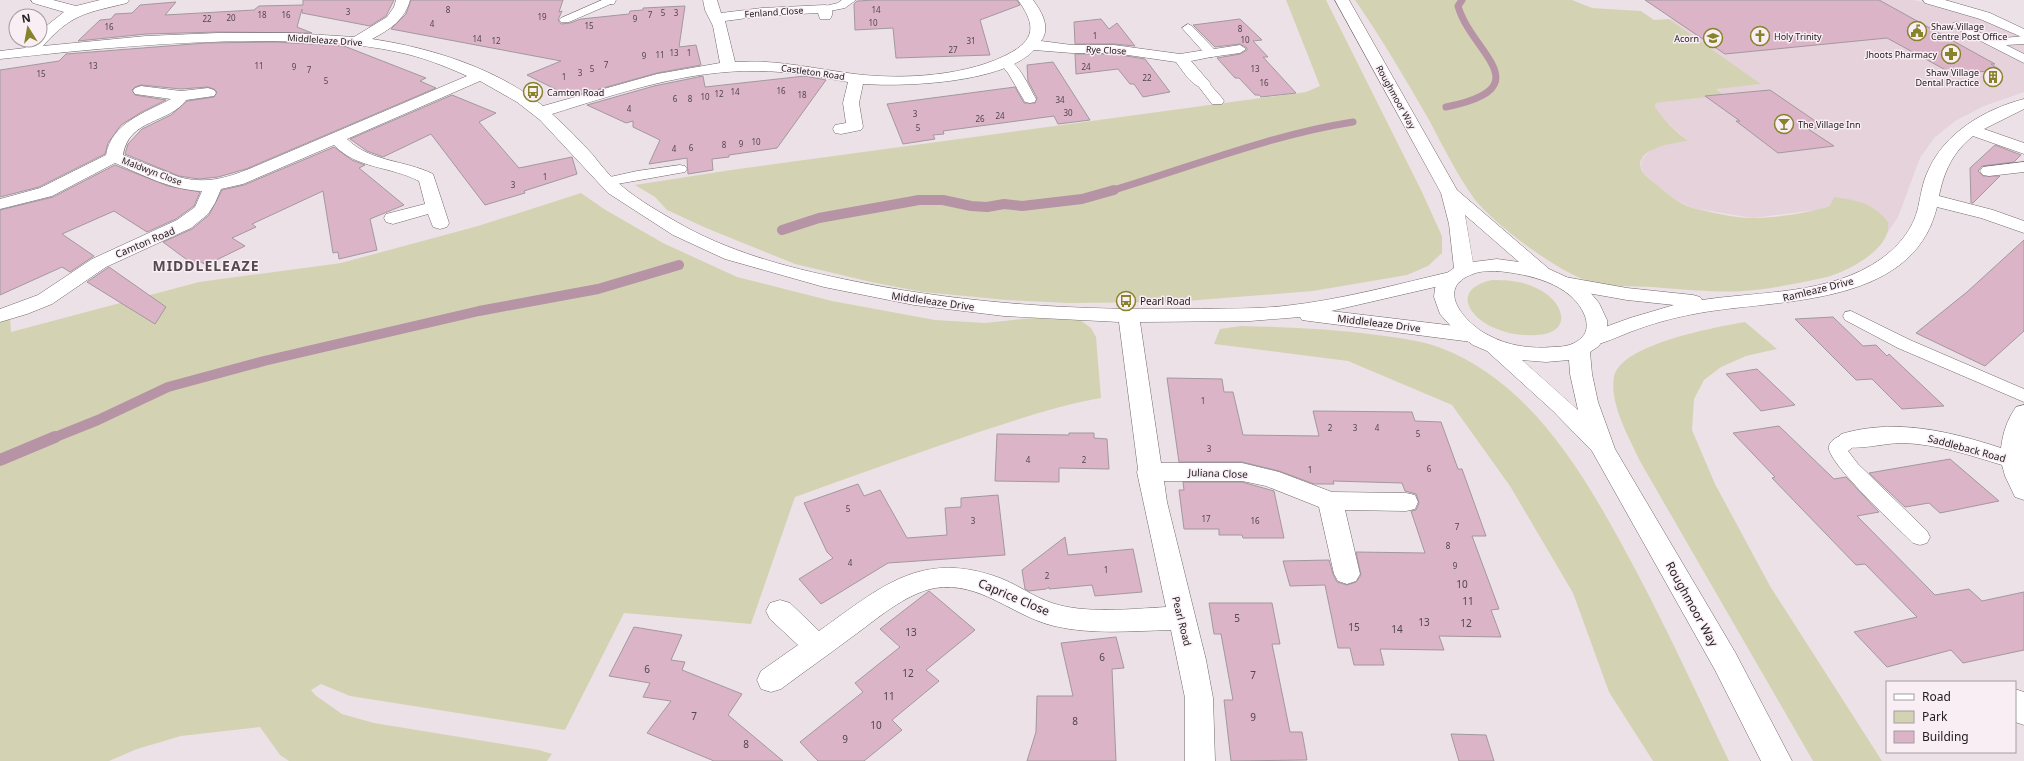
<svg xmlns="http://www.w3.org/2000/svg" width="2024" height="761" font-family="'Noto Sans',sans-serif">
<rect width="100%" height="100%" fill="#ece1e6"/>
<path fill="#e5d2db" d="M1725 0H1913L1958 10 1990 22 2024 39V92L1984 106 1955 121 1934 138 1920 158 1898 217 1884 238 1888 225 1830 206 1816 210 1753 218 1692 208 1669 196 1644 174 1641 167 1642 159 1652 149 1670 144 1688 141 1660 116 1655 107 1656 103 1725 95 1716 88 1761 84 1669 19 1691 16Z"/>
<path fill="#d3d3b4" d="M1286 0H1326L1421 190 1442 236V253L1428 266 1407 275 1313 291 1173 302 1069 303 1007 300 923 292 871 282 795 264 706 228 667 210 655 197 635 185 731 170 1306 92 1320 86Z
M1355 0H1572L1592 8 1641 11 1654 20 1669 19 1761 84 1716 89 1725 95 1656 103 1655 107C1664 121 1675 131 1688 141 1676 143 1631 148 1642 171 1645 177 1653 181 1658 186 1668 195 1679 203 1692 208 1711 212 1733 218 1753 218 1775 218 1809 213 1830 206L1834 197C1858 201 1872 202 1888 222 1893 248 1847 272 1827 277 1799 283 1772 289 1743 291 1716 293 1680 289 1652 287 1632 286 1611 287 1592 282 1561 275 1492 223 1473 197 1456 173 1443 146 1429 120 1406 80 1382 39 1355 0Z
M581 193 604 209 663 243 737 277 832 301 935 320 985 323 1043 317H1068L1080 320 1091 328 1096 337 1101 398C1058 405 1017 420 976 433 915 454 855 475 795 497L751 624 624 613 565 730 350 696 321 684 311 690 315 695 342 714 374 723 539 750 552 754 547 761H289L280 755 260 727 181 736 137 749 109 761H0V319L10 317 11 332 199 282 341 263 478 226Z
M1492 280C1508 280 1522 281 1536 288 1564 300 1575 333 1536 335 1522 336 1509 334 1497 329 1468 318 1451 289 1492 280Z
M1745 322 1777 349 1746 356 1721 367 1704 380 1694 399 1692 430 1715 484 1770 586 1882 761H1813L1641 463C1630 439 1609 404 1614 377 1620 344 1717 327 1745 322Z
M1241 326C1287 327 1332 329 1377 335 1399 338 1420 340 1441 348 1535 384 1589 483 1634 567 1668 631 1698 696 1729 761H1653L1609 692 1573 593 1510 486 1452 405 1348 361 1214 344 1220 329Z"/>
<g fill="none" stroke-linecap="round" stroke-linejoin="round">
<path stroke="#b793a6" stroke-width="7" d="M1446 107C1543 87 1471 53 1458 6L1462 0
M1110 191C1191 167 1270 135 1353 122"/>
<path stroke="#b793a6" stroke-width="10" d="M782 230 819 218 919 200H943L971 206 987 207 1004 204 1022 206 1082 199 1114 190
M53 438 98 420 168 387 264 361 479 311 598 289 679 265"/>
<path stroke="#b793a6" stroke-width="12" d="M0 460 55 437"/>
</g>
<path fill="#dbb4c8" stroke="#a3989d" d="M303 0H394L386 16 370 26 302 13V9L297 27 312 33 218 32 146 34 78 41 100 20 111 19 115 14 132 13 140 5 176 2 165 15 254 10 259 6 303 5Z
M411 0H563L559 12 562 11 558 20 561 24 570 23 581 19 629 14 630 11 643 10V8L685 6 679 47 696 45 701 65 657 73 571 97 527 75 561 61 391 29 406 14Z
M875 0H1017L1020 5 980 20 990 55 896 58 893 28 855 30 854 4 857 1Z
M1645 0H1879L1995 64H1991L2000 70 1953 74 1887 38 1725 54Z
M1101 19 1109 29 1117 23 1135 46 1114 44H1075L1074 22Z
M1240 19 1262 40 1253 41 1268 57H1263L1296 93 1261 97 1259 95H1255L1239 78H1235L1217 58 1240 54 1247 50V48L1240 44 1215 47 1193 25Z
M206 43 275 42 344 46 426 78 420 81 436 88 246 169 218 177 199 179 179 176 125 154 128 144 142 129 171 115 187 101 214 97 217 92 214 89 208 87 181 89 141 85 135 87 132 90 135 95 166 100 140 113 121 125 108 143 105 154 39 187 0 197V70L59 61 66 54Z
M1075 54H1114L1145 59 1170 92 1143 97 1134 84H1130L1118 69 1076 74Z
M1053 62 1090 120 1058 124 1054 116 943 131 944 134 933 135 935 139 903 144 887 104 1015 87 1024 103H1035L1037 98 1028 81 1027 65Z
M703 76 705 87 805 76 826 80 777 148 729 155V157L712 159 713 170 688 174 687 158 649 164 660 140 633 127V121L626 123 587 105 654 86Z
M1770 90 1824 127 1808 129 1834 146 1778 153 1736 121H1740L1705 96Z
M452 95 496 113 479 122 519 168 572 157 577 174 524 191 525 193 485 205 431 134 383 157 367 151 350 139Z
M1995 145 2021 155 2014 162 1982 166 1978 171 1983 176H2000L1973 203H1971L1970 168Z
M334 147 352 160 365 165 359 168 404 205 370 219 377 250 339 259 338 252 333 253 323 191 252 224 256 227 232 238 245 246 206 265 201 262 194 265 163 242 192 229 209 215 222 190 244 185Z
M115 165 168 186 200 192 194 206 176 219 147 232 114 211 62 234 94 256 70 272 62 267 0 295V210L53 197Z
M2024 240V331L1985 366 1916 333 1967 292Z
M109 267 166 307 155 324 87 282Z
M1833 317 1863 346 1876 345 1887 356 1889 354 1944 406 1902 409 1872 379 1856 380 1795 319Z
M1757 369 1795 405 1761 411 1726 374Z
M1167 378 1222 379 1224 392H1233L1243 435 1319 436 1313 411 1412 412 1415 421 1441 422 1458 469H1462L1486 536H1472L1499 609 1491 610 1501 637 1439 636 1444 650 1380 649 1384 665H1354L1350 648H1338L1325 585 1290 586 1283 561 1329 560 1333 574 1337 582 1347 585 1356 582 1361 575 1356 552 1425 553 1411 511 1416 510 1419 503 1416 494 1405 491 1402 483 1333 481 1334 484H1314L1279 471 1242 462H1179Z
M1779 426 1834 479 1846 477 1879 512 1857 516 1935 595 1969 589 1982 601 2024 592V650L1963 663 1951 650 1887 667 1854 632 1917 617 1865 564 1856 565 1772 478 1775 477 1733 433Z
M1069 433H1094V438L1107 439 1109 469 1059 468V482L995 481 997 434 1069 435Z
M1950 459 1999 501 1940 513 1929 503 1905 507 1869 473Z
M1183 482H1242L1274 491 1284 538H1243L1242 535H1219V529H1184L1179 490H1184Z
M858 484 864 496 880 490 907 538 947 535 945 508 961 507V498L998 495 1005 555 888 563 821 604 799 579 833 558 827 552 804 503Z
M1065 537 1068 555 1133 549 1142 592 1095 596 1092 585 1049 589V587L1046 589 1029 591 1025 589 1022 570Z
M929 591 975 630 926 670 939 681 892 720 902 730 864 761H818L800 742 863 692 855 683 900 647 880 629Z
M1209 603H1272L1280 644H1272L1290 732H1302L1307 760 1231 761 1224 700H1233L1221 634H1214Z
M634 627 682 635 671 660 685 662 682 670 742 694 728 715 783 761H714L647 733 671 701 643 697 650 683 609 676Z
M1116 637 1124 668 1112 669 1116 761H1027L1036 732 1037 696H1073L1061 643Z
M1451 734 1486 735 1494 761H1459Z"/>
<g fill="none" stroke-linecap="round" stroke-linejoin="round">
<defs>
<path id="lane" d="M602 0 615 1 613 3 569 22H561L559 20 561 18Z
M842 0H856L845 8 825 12 819 9 821 7 838 3Z
M1957 22 1994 39 2024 36V44L2006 45 2024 54V63L1953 27 1951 25 1953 23Z
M1188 24 1192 26 1214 49 1240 45 1246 49 1240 53 1211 57 1207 56 1182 28Z
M1005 58C1019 62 1029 87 1036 99L1035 102 1030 103 1025 102 1008 73 999 62Z
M1203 80 1207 81 1222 98 1224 101 1222 104H1212L1199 87 1197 84 1199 81Z
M680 165 685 166 687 169 685 172 606 186 601 185 599 182 601 179 637 171Z
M1851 311 1910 340 2024 389V402L1898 348 1845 320 1843 316 1845 312Z
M1849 433 1856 435 1859 440 1856 445 1848 451 1858 464 1927 531 1930 537 1927 543 1920 545 1913 543C1899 529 1824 460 1829 446 1831 438 1842 435 1849 433Z"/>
<path id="street" d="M31 0H53L76 6 100 0H129L127 3C87 13 72 13 43 46L146 36 218 33H291L354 37 387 17 394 7 396 0H410C405 20 389 30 372 39 431 48 496 68 543 106L657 74 720 63 713 26 705 10 703 0H717L721 13 762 8 825 5 830 6C833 10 833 15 830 19H820L818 13 762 16 725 21 735 62C776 59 815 69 855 74 903 80 970 76 1012 52 1038 37 1033 21 1018 0H1033C1042 12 1051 28 1041 41L1072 45H1114L1180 54 1211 49 1216 50 1218 53 1216 56 1191 61 1211 84 1208 87C1194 91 1184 72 1176 62L1114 53H1072L1034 50C1004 83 905 87 863 84L859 103 863 127 861 130 841 134 835 133 833 129 835 125 846 123 843 103 848 82C818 77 788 71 757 71 687 70 619 93 552 114 567 127 580 141 593 155 600 164 607 173 615 180 632 196 654 209 675 221 726 251 785 267 843 279 951 302 1062 310 1173 309 1210 308 1247 310 1284 306 1341 300 1398 284 1454 271L1461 273 1464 277 1461 281 1331 311 1472 328 1479 330 1483 335 1479 340 1472 342 1309 321 1302 320 1300 317 1250 321 1140 322 1161 463H1242L1279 472 1332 492 1406 493 1415 495 1418 502 1415 509 1406 511 1345 510 1360 574 1356 581 1347 584 1338 581 1334 574 1319 507 1266 486 1242 481H1164L1167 502 1206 660 1213 698 1215 761H1185V698L1171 630C1132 631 1092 635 1054 626 1012 616 981 581 935 588 904 594 876 620 852 637 828 655 805 671 781 689L771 692 761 689 757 680 761 671 798 645 770 619 766 611 770 603 780 600 790 603 819 631C881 587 921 549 1000 578 1018 585 1034 597 1052 603 1085 614 1131 609 1166 607L1137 472 1138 469 1119 322 1004 316 914 305 824 287 725 259 673 235 608 193 540 120 517 102 480 81 347 139C370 162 405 160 433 174L449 223 447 227 440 229 433 227 428 214 393 224 386 222 384 218 386 214 425 204 419 181C390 166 357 169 334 145L243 184 221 189 215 203 208 214 191 228 106 267 52 304 27 314 0 322V309L38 295 92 259 177 220 195 207 202 191C171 190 143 175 115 163L52 196 0 209V199L40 188 106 155C112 122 145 113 171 99L135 94 133 91 135 88 141 86 181 91 208 88 214 90 216 93 214 96 186 100C169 124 129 118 123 155L179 177C207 185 230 177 256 166L467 76C445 66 422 57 398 52 358 43 316 42 275 41 183 40 91 49 0 59V51L25 48 32 40H40V31L64 12 33 3Z
M602 0H616L614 4H604Z
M1923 0H1945L1990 13 2024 29V38L1980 19 1925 3Z
M2024 99V109L1984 129 2024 143V154L1973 136C1953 152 1944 171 1939 196L1993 210 2024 221V233L1981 218 1937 207C1912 310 1774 298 1694 314 1672 318 1651 324 1630 332 1618 337 1606 342 1593 346L1586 344 1582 339 1586 334 1630 318 1674 305 1627 300 1565 289 1558 287 1555 283 1558 279 1565 277 1627 288 1693 295 1700 297 1702 300C1761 291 1830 295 1881 259 1900 245 1915 227 1919 203 1921 194 1923 181 1928 171 1944 133 1985 109 2024 99Z
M2024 162V172L1989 176 1983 175 1980 171 1983 167Z
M2024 405V500L2015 497 2005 476 2002 465C1969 455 1937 444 1902 443 1883 443 1859 451 1841 446L1837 440 1841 434C1895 418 1949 431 2001 448 2003 432 2007 420 2016 407Z
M2015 689 2024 692V725L2015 722Z"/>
<path id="secondary" d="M1335 0H1349L1457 190 1549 269 1573 280 1589 291 1599 303 1607 320V331L1599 346 1590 352 1592 374 1598 402 1615 449 1735 652 1792 761H1761L1715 670 1592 451 1553 411 1487 351 1473 345 1457 333 1440 314 1434 297 1435 288 1443 276 1454 268 1449 224 1441 193ZM1465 215 1519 262 1497 259 1473 262ZM1497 271C1528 274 1572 283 1585 316 1587 322 1588 331 1583 336 1576 345 1564 347 1553 347 1531 349 1508 346 1488 335 1466 324 1433 288 1473 274 1480 271 1489 271 1497 271ZM1522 360 1546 362 1569 360 1570 374 1578 410Z"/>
</defs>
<use href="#lane" stroke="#71686c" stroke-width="1"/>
<use href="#street" stroke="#71686c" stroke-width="1"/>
<use href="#secondary" stroke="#71686c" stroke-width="1"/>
<use href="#lane" fill="#fff" fill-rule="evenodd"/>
<use href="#street" fill="#fff" fill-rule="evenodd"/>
<use href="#secondary" fill="#fff" fill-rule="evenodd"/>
</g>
<defs>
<symbol id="civic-ring" viewBox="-11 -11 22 22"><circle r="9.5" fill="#f9eef4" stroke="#87832b" stroke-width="1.5"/><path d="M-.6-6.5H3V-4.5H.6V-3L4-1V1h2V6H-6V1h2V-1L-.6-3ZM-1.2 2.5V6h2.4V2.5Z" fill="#87832b"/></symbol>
<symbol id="church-ring" viewBox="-11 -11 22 22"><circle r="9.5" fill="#f9eef4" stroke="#87832b" stroke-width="1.5"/><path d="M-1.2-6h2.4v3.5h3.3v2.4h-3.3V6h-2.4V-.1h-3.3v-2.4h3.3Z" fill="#87832b"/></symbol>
<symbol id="school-ring" viewBox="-11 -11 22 22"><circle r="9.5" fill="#f9eef4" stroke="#87832b" stroke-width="1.5"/><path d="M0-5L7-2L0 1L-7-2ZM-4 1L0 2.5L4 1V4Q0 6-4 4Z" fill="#87832b"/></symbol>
<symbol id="pharmacy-ring" viewBox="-11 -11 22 22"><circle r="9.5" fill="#f9eef4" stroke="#87832b" stroke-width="1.5"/><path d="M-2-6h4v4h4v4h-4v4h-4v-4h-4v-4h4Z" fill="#87832b"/></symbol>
<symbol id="building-ring" viewBox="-11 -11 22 22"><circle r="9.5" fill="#f9eef4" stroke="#87832b" stroke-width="1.5"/><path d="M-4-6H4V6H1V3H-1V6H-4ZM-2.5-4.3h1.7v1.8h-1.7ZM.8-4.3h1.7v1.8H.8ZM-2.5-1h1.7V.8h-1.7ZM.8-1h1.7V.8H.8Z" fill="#87832b"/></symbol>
<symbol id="bus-ring" viewBox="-11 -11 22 22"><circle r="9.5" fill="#f9eef4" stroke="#87832b" stroke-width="1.5"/><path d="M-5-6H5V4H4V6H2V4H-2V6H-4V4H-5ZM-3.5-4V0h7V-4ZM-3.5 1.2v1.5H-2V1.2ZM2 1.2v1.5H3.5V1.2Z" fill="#87832b"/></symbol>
<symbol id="bar-ring" viewBox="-11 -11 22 22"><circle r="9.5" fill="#f9eef4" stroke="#87832b" stroke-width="1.5"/><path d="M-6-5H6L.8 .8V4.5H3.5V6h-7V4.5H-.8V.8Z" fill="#87832b"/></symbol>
</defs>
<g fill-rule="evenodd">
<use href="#civic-ring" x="1906" y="20" width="22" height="22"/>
<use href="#church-ring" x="1749" y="25" width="22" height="22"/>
<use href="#school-ring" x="1702" y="27" width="22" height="22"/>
<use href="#pharmacy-ring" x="1940" y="43" width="22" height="22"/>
<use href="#building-ring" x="1982" y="66" width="22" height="22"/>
<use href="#bus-ring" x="522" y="81" width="22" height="22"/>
<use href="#bar-ring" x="1773" y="113" width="22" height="22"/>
<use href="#bus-ring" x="1115" y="290" width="22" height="22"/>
</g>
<g text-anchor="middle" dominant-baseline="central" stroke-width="3" stroke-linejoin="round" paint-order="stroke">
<g font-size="8" fill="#52454c">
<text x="448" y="9">8</text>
<text x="876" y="9">14</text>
<text x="348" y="11">3</text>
<text x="663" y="12">5</text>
<text x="676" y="12">3</text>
<text x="262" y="14">18</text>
<text x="286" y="14">16</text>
<text x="650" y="14">7</text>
<text x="542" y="16">19</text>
<text x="231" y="17">20</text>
<text x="207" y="18">22</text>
<text x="635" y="18">9</text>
<text x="873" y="22">10</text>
<text x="432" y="23">4</text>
<text x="589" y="25">15</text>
<text x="109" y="26">16</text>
<text x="1240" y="28">8</text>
<text x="1095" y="35">1</text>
<text x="477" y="38">14</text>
<text x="1245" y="39">10</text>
<text x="496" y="40">12</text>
<text x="971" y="40">31</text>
<text x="953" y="49">27</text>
<text x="674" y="52">13</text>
<text x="689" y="52">1</text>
<text x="660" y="54">11</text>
<text x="644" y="55">9</text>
<text x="606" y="64">7</text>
<text x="93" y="65">13</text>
<text x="259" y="65">11</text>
<text x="294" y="66">9</text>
<text x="1086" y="66">24</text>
<text x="592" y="68">5</text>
<text x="1255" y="68">13</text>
<text x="309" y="69">7</text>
<text x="580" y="72">3</text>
<text x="41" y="73">15</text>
<text x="564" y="76">1</text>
<text x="1147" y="77">22</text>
<text x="326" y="80">5</text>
<text x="1264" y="82">16</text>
<text x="781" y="90">16</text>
<text x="735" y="91">14</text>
<text x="719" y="93">12</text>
<text x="802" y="94">18</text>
<text x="705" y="96">10</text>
<text x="675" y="98">6</text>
<text x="690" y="98">8</text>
<text x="1060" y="99">34</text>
<text x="629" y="108">4</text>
<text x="1068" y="112">30</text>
<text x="915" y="113">3</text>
<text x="1000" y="115">24</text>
<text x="980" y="118">26</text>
<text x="918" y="127">5</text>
<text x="756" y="141">10</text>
<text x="741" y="143">9</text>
<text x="724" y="144">8</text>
<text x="691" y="147">6</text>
<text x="674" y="148">4</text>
<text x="545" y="176">1</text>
<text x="513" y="184">3</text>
<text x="1203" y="400">1</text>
<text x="1330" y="427">2</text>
<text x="1355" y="427">3</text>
<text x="1377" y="427">4</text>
<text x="1418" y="433">5</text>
<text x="1209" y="448">3</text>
<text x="1028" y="459">4</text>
<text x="1084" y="459">2</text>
<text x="1429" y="468">6</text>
<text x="1310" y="469">1</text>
<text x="848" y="508">5</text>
<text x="1206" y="518">17</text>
<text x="973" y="520">3</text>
<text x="1255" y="520">16</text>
<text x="1457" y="526">7</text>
<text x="1448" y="545">8</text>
<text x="850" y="562">4</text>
<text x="1455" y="565">9</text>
<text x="1106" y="569">1</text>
<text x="1047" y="575">2</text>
</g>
<g font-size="9" fill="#242022" stroke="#f9eef4">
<text transform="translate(774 12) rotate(-4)">Fenland Close</text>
<text transform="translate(325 40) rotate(4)">Middleleaze Drive</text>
<text transform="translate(1106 50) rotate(3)">Rye Close</text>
<text transform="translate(813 72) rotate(8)">Castleton Road</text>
<text transform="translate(1396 97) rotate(61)">Roughmoor Way</text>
<text transform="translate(152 171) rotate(21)">Maldwyn Close</text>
</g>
<g font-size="9" fill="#242022" stroke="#f9eef4" text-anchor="start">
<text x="1931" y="26">Shaw Village<tspan x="1931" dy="10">Centre Post Office</tspan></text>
<text x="1774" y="36">Holy Trinity</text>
<text x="1699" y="38" text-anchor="end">Acorn</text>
<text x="1937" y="54" text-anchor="end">Jhoots Pharmacy</text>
<text x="1979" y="72" text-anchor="end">Shaw Village<tspan x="1979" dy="10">Dental Practice</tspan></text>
<text x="547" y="92">Camton Road</text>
<text x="1798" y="124">The Village Inn</text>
</g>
<g font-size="10" fill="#242022" stroke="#f9eef4">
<text transform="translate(145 242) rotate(-23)">Camton Road</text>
<text transform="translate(1818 289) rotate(-14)">Ramleaze Drive</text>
<text transform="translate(933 301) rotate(8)">Middleleaze Drive</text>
<text transform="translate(1379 323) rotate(7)">Middleleaze Drive</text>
<text transform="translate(1967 448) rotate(15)">Saddleback Road</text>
<text transform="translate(1218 473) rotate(2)">Juliana Close</text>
<text transform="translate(1182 621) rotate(76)">Pearl Road</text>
</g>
<g font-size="10" fill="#242022" stroke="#f9eef4" text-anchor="start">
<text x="1140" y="301">Pearl Road</text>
</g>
<g font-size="10" fill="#52454c">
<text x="1462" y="584">10</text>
<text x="1468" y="601">11</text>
<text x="1237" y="618">5</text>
<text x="1424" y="622">13</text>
<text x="1466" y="623">12</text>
<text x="1354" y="627">15</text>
<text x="1397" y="629">14</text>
<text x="911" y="632">13</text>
<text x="1102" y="657">6</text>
<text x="647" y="669">6</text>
<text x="908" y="673">12</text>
<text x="1253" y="675">7</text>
<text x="889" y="696">11</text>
<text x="694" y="716">7</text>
<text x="1253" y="717">9</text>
<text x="1075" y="721">8</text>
<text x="876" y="725">10</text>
<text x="845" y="739">9</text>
<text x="746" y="744">8</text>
</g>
<g font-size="12" fill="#242022" stroke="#f9eef4">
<text transform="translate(1014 597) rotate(23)">Caprice Close</text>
<text transform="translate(1692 604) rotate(61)">Roughmoor Way</text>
</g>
<g font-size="14" font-weight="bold" letter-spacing="1" fill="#53494e" stroke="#f9eef4">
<text x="206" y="265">MIDDLELEAZE</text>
</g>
</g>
<rect x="1886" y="681" width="130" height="72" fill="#f9eef4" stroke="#a49ca0"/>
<rect x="1894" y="694" width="20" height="6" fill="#ffffff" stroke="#a49ca0"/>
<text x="1922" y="701" font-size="12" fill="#242022">Road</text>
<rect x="1894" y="711" width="20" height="12" fill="#d3d3b4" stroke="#a49ca0"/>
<text x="1922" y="721" font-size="12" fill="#242022">Park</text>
<rect x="1894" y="731" width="20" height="12" fill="#dbb4c8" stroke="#a49ca0"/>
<text x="1922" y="741" font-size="12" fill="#242022">Building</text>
<g transform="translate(28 28) rotate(349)"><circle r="19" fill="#f9eef4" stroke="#a49ca0"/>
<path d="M0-3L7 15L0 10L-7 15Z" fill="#87832b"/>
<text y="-6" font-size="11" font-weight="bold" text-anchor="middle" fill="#242022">N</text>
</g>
</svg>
